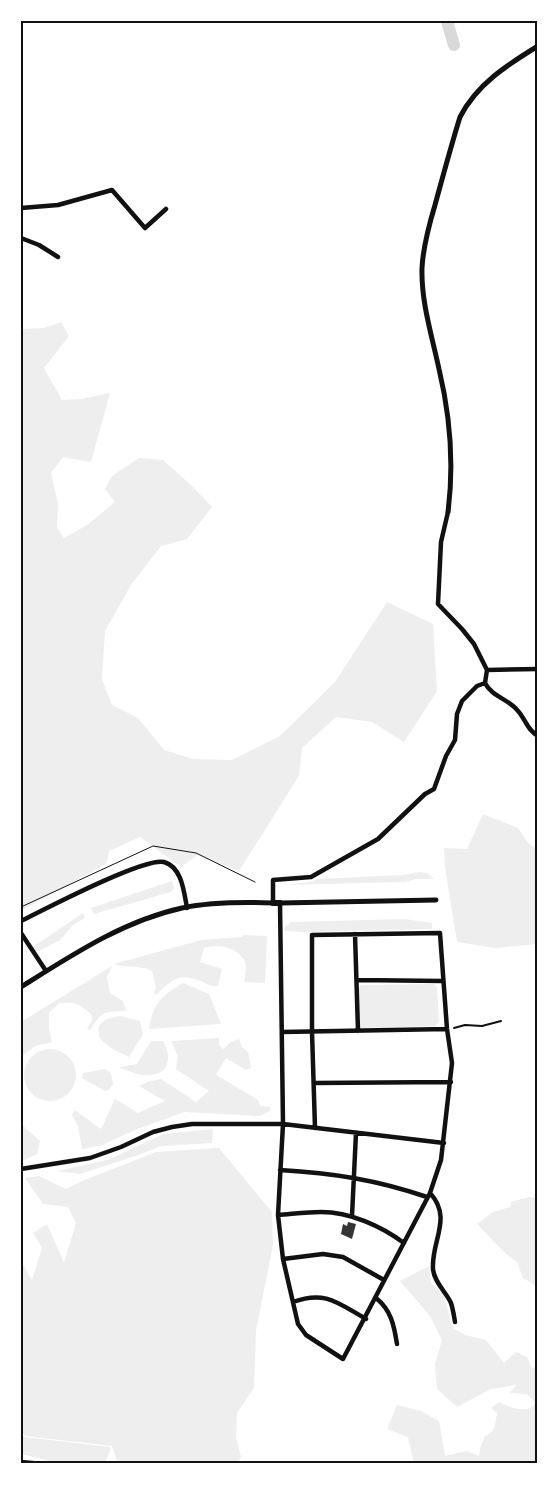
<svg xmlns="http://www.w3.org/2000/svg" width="559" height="1485" font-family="'Alegreya Sans',sans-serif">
<rect width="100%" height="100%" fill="#fff"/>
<path fill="#eee" d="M61 322 69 336 44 368 62 400 81 399 110 393 91 462 63 457 51 473 58 504 57 528 64 538 87 525 115 502 105 489 112 476 139 458 163 460 193 487 212 507 187 539 161 546 131 585 105 631 102 679 112 705 138 718 164 750 193 759 232 760 280 736 335 682 387 602 433 624 437 691 404 742 372 722 336 717 302 748 299 776 239 871 198 855 181 867 140 837 109 851 107 863 21 911V329L44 328Z
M483 814 518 828 529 844 538 849V944L495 948 457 942 445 867 444 848 467 849Z
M419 872 427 873 434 879H416L405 882 280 885 312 882 317 879 404 875Z
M172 881 174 888 171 892 94 914 91 908Z
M83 913 85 918 73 925 60 940 39 951H36L33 947Z
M405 919 432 923V929L303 932 285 931 284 928 291 922Z
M244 935 267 936 265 983 244 982C245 976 247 968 245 962 238 947 218 943 204 948L200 962 222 969 218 986C210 987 208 984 200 981 178 972 172 980 156 995L154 993 156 987 152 971C140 964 127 969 114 964L201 940 241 937Z
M112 966 107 977 110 993 123 1001 126 1011C104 1012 103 1010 90 1030L87 1029 92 1020 91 1014C78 1003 77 1002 59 1003L49 1013V1028L52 1042 35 1046 21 1057V1022Z
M183 983 209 994 221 1024 149 1029C154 1002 160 997 183 983Z
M434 984 437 988 439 1022 435 1026 361 1028 359 1026 358 989 361 985Z
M120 1016 140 1021 143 1034 129 1057C121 1053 111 1049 105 1043 101 1041 99 1037 99 1033 96 1020 110 1018 120 1016Z
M219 1038V1045L223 1049 231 1042 239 1039 242 1047 248 1052 251 1068 246 1070 226 1058 216 1075 258 1100 260 1106 270 1107V1111L260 1116 184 1112 135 1130 102 1145 82 1149 78 1126 72 1115 75 1110 101 1129 115 1099 138 1113 165 1101 139 1086 147 1082 161 1079 196 1102 209 1091 176 1069 178 1056 171 1041Z
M151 1041H163C172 1055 170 1075 149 1075 138 1076 129 1071 119 1067L137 1064Z
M24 1075a26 26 0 1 1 52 0a26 26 0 1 1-52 0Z
M105 1069 111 1073 113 1084 109 1090 105 1091 82 1078 83 1073Z
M21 1124 40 1141 37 1154 24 1160 21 1159Z
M213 1129 212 1143 161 1146 138 1155 80 1174 58 1171 110 1159 163 1134Z
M219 1148 272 1212 273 1245 256 1331 254 1388 237 1413 236 1437 241 1457 237 1464H118L112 1446 25 1436 21 1430V1261L32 1280 42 1248 33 1233 47 1224 64 1263 76 1223 68 1207 43 1204 25 1178 39 1176 66 1189 82 1181 156 1152Z
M529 1197 538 1198V1285H535L523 1278 517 1262 505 1253 477 1224 493 1212 510 1207 511 1202Z
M429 1266 431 1283 443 1294 453 1328 465 1335 486 1340 504 1363 516 1352 527 1357 532 1369 538 1363V1464H414L408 1437 387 1429 397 1405 421 1411 439 1421 445 1456 466 1451 479 1456 481 1445 485 1436C496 1432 495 1424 497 1413L491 1408 499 1402C507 1407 530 1415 535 1403L527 1394 510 1393 516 1385 491 1389 457 1407 437 1389 435 1364 442 1340 430 1316 400 1281Z
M21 1433 24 1437 111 1447 105 1464H62L21 1454Z"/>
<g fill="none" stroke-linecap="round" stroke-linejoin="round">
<path stroke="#d9d9d9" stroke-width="12" d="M447 21 454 45"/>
</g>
<path fill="#353535" d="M348 1222 356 1224 352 1239 341 1234 343 1224 347 1226Z"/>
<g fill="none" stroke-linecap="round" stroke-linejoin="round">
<path stroke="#111" stroke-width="1" d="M21 907 153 846 196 853 255 882"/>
<path stroke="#111" stroke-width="2" d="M454 1028 465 1025 482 1026 501 1021"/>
<path stroke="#111" stroke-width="4.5" d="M21 208 58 205 112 190 145 228 166 209
M21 238 39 245 58 257
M487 670 538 669
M485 683C492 697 509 699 518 711 526 720 527 730 538 736
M273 903V880L311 877 378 839 425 794 434 789 446 756 455 740 457 714 462 701 477 686 485 683 487 670 474 644 462 629 438 604 441 542 448 512
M280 903 283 1124 278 1215 283 1259 298 1324 306 1335 343 1359 430 1193 441 1160 452 1063 447 1029 440 933 312 935V1032L315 1128
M21 921C45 909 144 857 164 862 182 867 184 892 187 908
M21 933 46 971
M355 934 358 1031
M357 980 443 981
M282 1032 447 1029
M314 1083 451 1082
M21 1169 90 1158 121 1147 153 1132 172 1127 192 1124H283L444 1143
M280 1170C333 1173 377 1180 427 1197
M430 1193C453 1218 431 1241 433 1269 434 1282 446 1292 451 1303 453 1309 454 1316 455 1322
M278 1215C292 1214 307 1212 321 1212 350 1212 381 1226 404 1243
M352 1216 356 1133
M283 1259 323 1254 343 1257 384 1280
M376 1298C391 1310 394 1325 397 1344
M293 1302C325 1290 338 1303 366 1319
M21 1462 43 1464"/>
<path stroke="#111" stroke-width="5" d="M448 512C454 465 450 415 439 369 432 336 421 302 422 268 423 247 429 225 435 205 443 176 451 146 460 117 477 84 507 65 538 46
M280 903 436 900
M21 987C72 955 123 921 182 908 211 902 244 902 273 903"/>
<path stroke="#111" stroke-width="6" d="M273 903H280"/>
</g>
<rect width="559" height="1485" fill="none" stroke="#ffffff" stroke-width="45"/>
<rect x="22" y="22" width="514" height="1440" fill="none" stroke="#111" stroke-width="2"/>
</svg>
